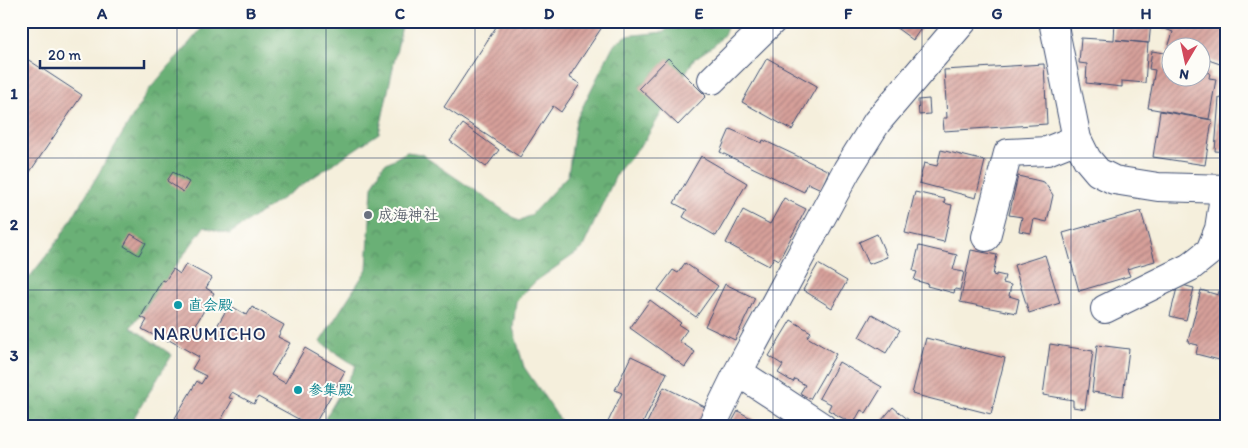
<svg xmlns="http://www.w3.org/2000/svg" width="1248" height="448" font-family="Itim,'Klee One',sans-serif">
<defs>
<pattern id="forest-crowns" width="20" height="18" patternUnits="userSpaceOnUse" patternTransform="scale(1.25)"><rect width="20" height="18" fill="#6ab076"/><path d="M2 6a3 3 0 1 1 6 0M12 15a3 3 0 1 1 6 0" fill="none" stroke="#569064"/></pattern>
<pattern id="building-hatch" width="6" height="6" patternUnits="userSpaceOnUse" patternTransform="scale(1.25)"><rect width="6" height="6" fill="#d7a09a"/><path d="M-1 1l2-2M0 6l6-6M5 7l2-2" fill="none" stroke="#ae8381"/></pattern>
</defs>
<rect width="100%" height="100%" fill="#fdfcf7"/>
<filter id="ink" filterUnits="userSpaceOnUse"><feTurbulence type="fractalNoise" baseFrequency=".02" numOctaves="2"/><feDisplacementMap in="SourceGraphic" scale="10" xChannelSelector="R" yChannelSelector="G"/><feConvolveMatrix kernelMatrix="1 2 1 2 8 2 1 2 1" color-interpolation-filters="sRGB"/></filter>
<filter id="wash" filterUnits="userSpaceOnUse"><feTurbulence type="fractalNoise" baseFrequency=".0096" numOctaves="4" result="noise"/><feDisplacementMap in="SourceGraphic" scale="20" xChannelSelector="R" yChannelSelector="G"/><feGaussianBlur stdDeviation="1.12" result="paint"/><feColorMatrix in="noise" values="0 0 0 0 0 0 0 0 0 0 0 0 0 0 0 0 0 1.4 0 .05"/><feComposite in="paint" operator="in"/></filter>
<g filter="url(#wash)">
<rect width="100%" height="100%" fill="#f5efdc"/>
<path fill="url(#forest-crowns)" stroke="#42706a" d="M208 21H403L379 133 229 234 204 227 131 327 172 355 128 427H21V288L60 238 148 91Z
M675 21H729L725 33 716 44 694 59 645 140 617 173 582 249 536 281 516 301 513 328 524 367 565 427H320L356 366 320 342 367 269 372 187 383 165 407 152 421 154 519 221 531 215 568 175 576 120 613 46 625 36 664 32Z"/>
<g id="blocks">
<path fill="url(#building-hatch)" d="M500 21H606L569 77 580 84 561 112 553 106 520 157 444 107Z
M887 21H926L913 40Z
M1115 21 1151 22 1149 43 1116 40 1148 43 1145 83 1122 81V87L1086 83 1087 64 1079 63 1081 38 1114 40Z
M1165 21H1208L1227 28V44L1220 64 1200 57V48H1170V53L1167 51 1173 32 1163 28Z
M1152 51 1165 53 1163 70 1170 71V78H1200V71L1210 73 1209 78 1216 79 1209 119 1148 108 1155 70 1149 69Z
M21 55 82 95 21 185Z
M668 58 706 96 678 125 639 88Z
M767 58 817 86 792 130 742 102Z
M1044 64 1047 124 944 131 943 118H947L944 70Z
M1219 98 1227 99V152L1215 151Z
M929 99 930 114 919 115 918 100Z
M1160 111 1212 120 1205 165 1153 157Z
M463 124 499 150 486 167 450 141Z
M730 129 762 143 763 140 829 171 821 189 808 183 804 192 720 152Z
M941 150 985 161 976 198 919 183 924 163 937 166Z
M701 156 747 183 716 236 683 217 687 210 674 203Z
M173 172 189 182 183 192 167 181Z
M1018 176 1044 182 1053 195 1047 222 1034 219 1031 233 1019 231 1022 217 1009 215Z
M915 192 945 199 944 203 952 205 944 242 905 233Z
M784 198 806 209 779 260 774 257 769 266 726 243 743 210 770 224Z
M1141 211 1155 261 1127 269 1130 276 1079 291 1063 233Z
M131 234 146 243 139 255 124 246Z
M877 234 887 257 869 264 859 242Z
M919 246 957 255 953 270 964 272 960 290 955 289 954 293 927 286 928 284 914 280 917 272 913 271Z
M971 250 997 255 993 275 996 276V274L1005 276 1003 283 1011 285 1009 296 1019 299 1016 313 960 302Z
M1045 255 1060 303 1029 313 1014 265Z
M685 263 718 286 696 317 658 290 673 270 678 273Z
M186 264 212 278 206 288 214 293 195 326 212 335 229 305 247 315 252 307 284 325 278 337 290 343 271 375 285 383 305 348 345 371 313 427 258 397 254 404 232 392 229 398 233 399 217 427H170L172 424 177 426 180 421 175 418 197 381 201 384 206 376 192 369 199 357 169 340 168 341 156 334 155 336 142 329 147 320 141 317 162 280 165 281 173 269 180 274Z
M818 264 847 281 832 308 803 290Z
M725 284 755 298 735 340 705 326Z
M1178 284 1194 288 1186 320 1170 316Z
M1201 290 1218 295 1219 291 1227 293V362L1196 354 1198 345 1189 343 1188 341Z
M650 300 681 323 679 325 687 330 679 341 695 352 685 367 630 328Z
M872 314 900 330 886 353 859 337Z
M791 320 811 332 807 337 836 354 810 399 800 393 805 385 795 379 793 382 778 373 783 365 769 356Z
M926 338 1005 358 991 414 912 394Z
M1050 344 1093 351 1085 409 1073 407V400L1043 395Z
M1097 345 1129 349 1123 396 1092 392Z
M631 356 667 373 641 427H612L607 424 622 393 615 390Z
M839 362 882 387 866 413 861 410 853 424 828 410 831 404 819 398Z
M664 387 707 408 698 427H645Z
M893 407 917 427H876Z
M738 411 762 424 761 427H729Z"/>
</g>
</g>
<g filter="url(#ink)">
<use href="#blocks" fill-opacity="0" stroke="#3c4c71" stroke-width="1"/>
<g fill="none" stroke-linecap="round" stroke-linejoin="round">
<defs>
<path id="minor" d="M1053 21 1077 139 1087 159 1098 172 1114 180 1158 187 1227 189
M712 80 772 21
M986 237 1008 153 1047 151 1077 139
M1105 309 1190 267 1210 251 1219 229 1223 203 1220 190
M738 372 822 427
M711 427 738 372 847 170 877 122 963 21"/>
</defs>
<use href="#minor" stroke="#3c4c71" stroke-width="30"/>
<use href="#minor" stroke="#fff" stroke-width="28"/>
</g>
</g>
<path fill="none" stroke="#1b2f5e" stroke-width="1" stroke-opacity="0.55" d="M177 21V427M326 21V427M475 21V427M624 21V427M773 21V427M922 21V427M1071 21V427M21 158H1227M21 290H1227"/>
<circle fill="#6b7280" stroke="#fdfcf7" stroke-width="2" cx="368" cy="215" r="5"/>
<g fill="#0f9aa8" stroke="#fdfcf7" stroke-width="2">
<circle cx="178" cy="305" r="5"/>
<circle cx="298" cy="390" r="5"/>
</g>
<g text-anchor="middle" dominant-baseline="central" stroke-width="4" stroke-linejoin="round" paint-order="stroke">
<g font-size="15" font-weight="bold" fill="#5b616d" stroke="#fdfcf7" text-anchor="start">
<text x="378" y="215">成海神社</text>
</g>
<g font-size="15" font-weight="bold" fill="#0d838f" stroke="#fdfcf7" text-anchor="start">
<text x="188" y="305">直会殿</text>
<text x="308" y="390">参集殿</text>
</g>
<g font-size="18" letter-spacing="1" fill="#1b2f5e" stroke="#fdfcf7">
<text x="210" y="334">NARUMICHO</text>
</g>
</g>
<rect width="1248" height="448" fill="none" stroke="#fdfcf7" stroke-width="55"/>
<g transform="translate(1186 62) rotate(189)"><circle r="24" fill="#fdfcf7" stroke="#a3aaba"/>
<path d="M0-4L9 19L0 12L-9 19Z" fill="#d1495b"/>
<text y="-8" font-size="14" font-weight="bold" text-anchor="middle" fill="#1b2f5e">N</text>
</g>
<path d="M40 60v8h104v-8" fill="none" stroke="#1b2f5e" stroke-width="2.5"/>
<text x="48" y="60" font-size="15" fill="#1b2f5e" stroke="#fdfcf7" stroke-width="4" paint-order="stroke">20 m</text>
<rect x="28" y="28" width="1192" height="392" fill="none" stroke="#1b2f5e" stroke-width="2"/>
<g font-size="16" text-anchor="middle" font-weight="bold" fill="#1b2f5e">
<text x="102" y="19">A</text>
<text x="251" y="19">B</text>
<text x="400" y="19">C</text>
<text x="549" y="19">D</text>
<text x="699" y="19">E</text>
<text x="848" y="19">F</text>
<text x="997" y="19">G</text>
<text x="1146" y="19">H</text>
<text x="14" y="99">1</text>
<text x="14" y="230">2</text>
<text x="14" y="361">3</text>
</g>
</svg>
